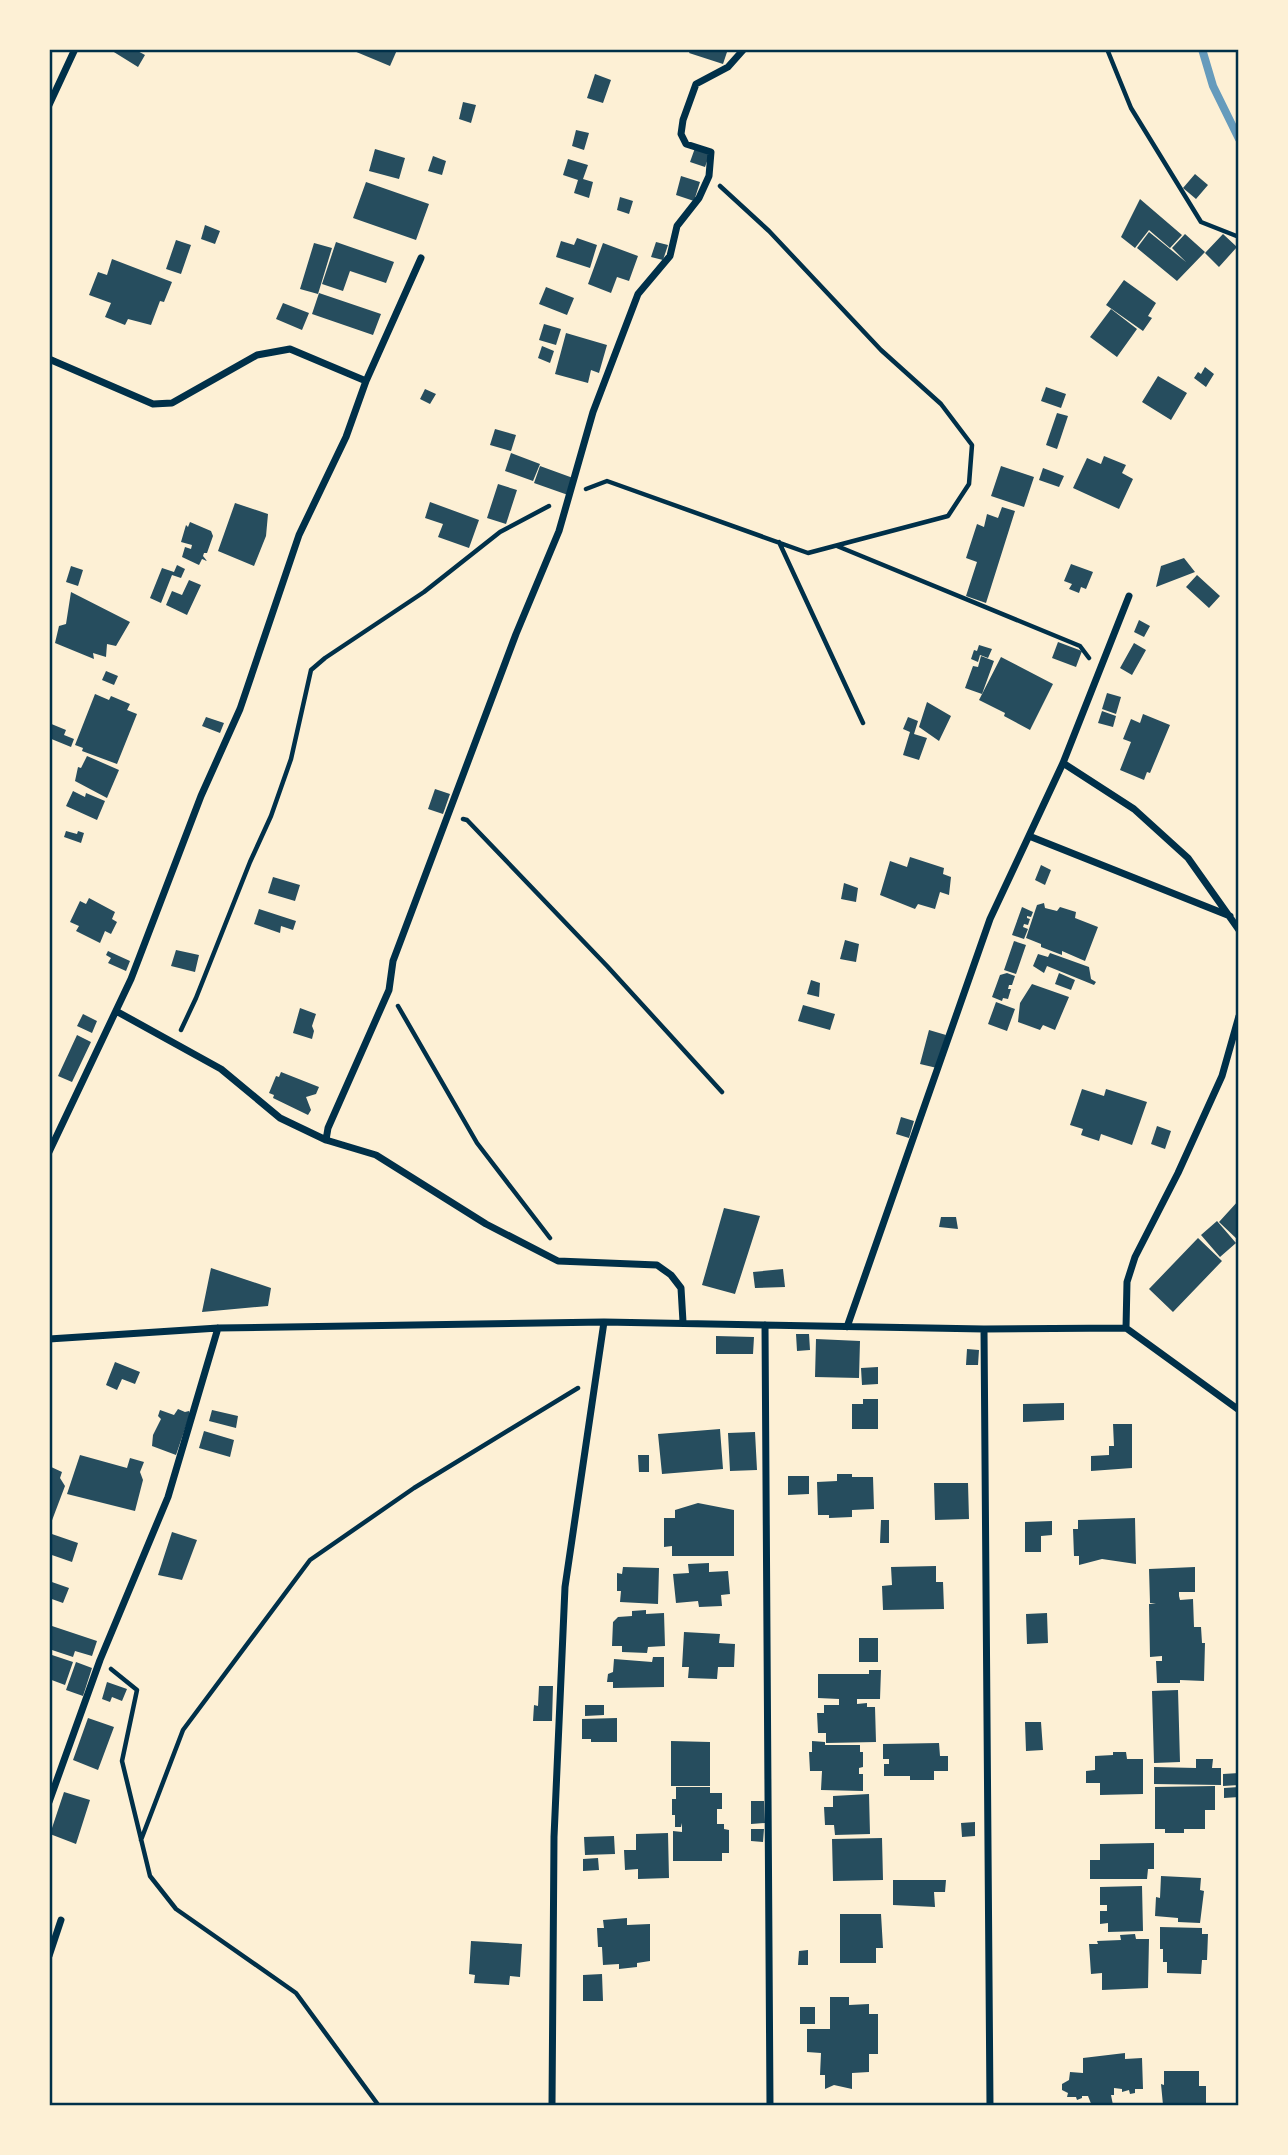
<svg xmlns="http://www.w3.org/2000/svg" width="1288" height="2155" font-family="Rubik,sans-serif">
<rect width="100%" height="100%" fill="#fdf0d5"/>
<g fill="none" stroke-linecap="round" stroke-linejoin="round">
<path stroke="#669bbc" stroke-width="8" d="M1202 49 1213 86 1239 139"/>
</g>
<path fill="#264d5e" d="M109 49H134L145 55 138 67Z
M354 49H393L397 50 390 66 354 51Z
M691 49H728L723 64 689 53Z
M595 74 611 80 603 103 587 98Z
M463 102 476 105 471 123 459 119Z
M576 130 589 133 584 150 572 146Z
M695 148 710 153 705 167 690 162Z
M375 149 405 158 399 179 369 171Z
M433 156 446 161 442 175 428 171Z
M568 159 588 165 583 179 593 182 589 198 574 193 578 180 563 175Z
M1195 174 1208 185 1196 199 1183 188Z
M681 176 700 182 694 201 676 195Z
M366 182 429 204 416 240 353 218Z
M620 197 633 201 629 214 617 210Z
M1140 199 1182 235 1170 248 1149 230 1135 248 1121 237Z
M205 225 220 231 215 244 201 239Z
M1149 232 1186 262 1172 248 1185 234 1205 252 1177 281 1137 248Z
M1223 234 1237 247 1219 267 1205 253Z
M577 238 597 245 590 268 556 257 561 241 574 245Z
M176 240 191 245 181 274 166 269Z
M336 242 394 262 386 283 350 271 343 291 322 284Z
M656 242 668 245 663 260 651 257Z
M314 243 332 248 318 294 300 289Z
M603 243 638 256 629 281 617 277 611 293 588 284Z
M112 259 172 282 164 302 160 301 151 325 128 319 125 325 105 317 111 303 89 295 98 272 107 275Z
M1124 280 1156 303 1148 316 1152 318 1143 331 1106 305Z
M546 287 574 298 567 315 539 304Z
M319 293 381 314 373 335 312 314Z
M283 303 309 313 302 330 276 319Z
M1111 309 1137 329 1117 357 1090 337Z
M544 324 561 329 556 345 539 340Z
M566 333 607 345 599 373 591 370 588 383 555 374Z
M542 346 554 351 550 363 538 358Z
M1205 367 1214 374 1206 387 1194 378 1198 372 1201 374Z
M1158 376 1187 393 1171 420 1142 402Z
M1046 387 1066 394 1061 408 1041 401Z
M425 389 436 394 430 404 420 399Z
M1057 413 1068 416 1057 449 1046 445Z
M495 429 516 435 511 451 490 445Z
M511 453 540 464 533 481 505 471Z
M1104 456 1126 465 1122 473 1133 479 1119 509 1073 488 1087 458 1101 464Z
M540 466 573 478 568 495 534 483Z
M1001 466 1034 477 1024 507 991 496Z
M1043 468 1064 476 1059 487 1039 480Z
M498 484 517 490 506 524 487 518Z
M430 502 479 520 469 548 438 537 443 524 425 518Z
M235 503 268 514 266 536 254 566 218 551Z
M1002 507 1015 511 986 603 966 596 977 562 966 558 977 524 984 527 987 514 998 518Z
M190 522 211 531 213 536 207 553H204L203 556 207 561 202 559 199 565 182 557 185 547 191 549 192 545 181 542 186 525 188 527Z
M1184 558 1195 572 1156 587 1161 566Z
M1071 564 1093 572 1086 589 1081 587 1079 593 1069 589 1072 584 1064 581Z
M177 565 185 569 181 578 172 575 161 603 150 598 162 568 174 572Z
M71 566 83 570 78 586 66 582Z
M1197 575 1220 596 1209 608 1186 587Z
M189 580 201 585 187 615 166 605 172 591 182 595Z
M71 592 130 622 116 646 107 644 106 657 93 653 94 659 55 643 59 626 66 624Z
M1139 620 1150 626 1144 637 1134 632Z
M1058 642 1082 651 1076 667 1052 658Z
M1134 643 1146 650 1132 675 1120 668Z
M979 645 992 649 988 658 980 655 978 662 971 659 974 650 977 651Z
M981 656 994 661 982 694 965 688 973 666 978 667Z
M1001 657 1053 684 1030 730 1004 716 1005 713 979 700Z
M106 671 118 676 114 685 102 680Z
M1107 693 1121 697 1116 714 1102 709Z
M95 694 109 700 111 696 130 704 127 710 137 714 117 764 82 751 83 748 75 745Z
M927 702 951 716 939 741 919 727Z
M1102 711 1116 716 1113 727 1098 723Z
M1143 714 1170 725 1150 773 1147 772 1144 780 1120 770 1131 742 1123 739 1131 719 1140 723Z
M206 717 224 723 220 733 202 726Z
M908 717 918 721 914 734 927 738 919 760 903 755 910 732 903 729Z
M49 723 66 730 64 735 74 739 71 747 49 738Z
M87 756 119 770 107 798 75 781 78 767 81 768Z
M435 789 450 794 443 814 428 809Z
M73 791 85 797 86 793 105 801 97 820 66 806Z
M66 831 77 834 78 831 84 833 81 843 64 837Z
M910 857 944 868 943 874 951 877 949 895 940 892 935 909 918 904 915 909 880 895 890 861 907 867Z
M1041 865 1051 870 1045 885 1035 880Z
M273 877 300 885 295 901 268 893Z
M844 883 858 888 856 902 841 899Z
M89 898 115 912 112 919 117 922 111 934 105 931 100 943 76 931 79 926 70 922 80 901 86 904Z
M1044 903 1045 908 1057 911 1060 907 1076 912 1075 918 1098 927 1085 961 1062 951V955L1041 947V944L1026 938 1037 905Z
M1022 907 1033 912 1031 917 1027 916V918L1030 919 1028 925 1024 924 1023 927 1028 929 1024 939 1012 935Z
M259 909 296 921 293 930 281 926 280 933 254 924Z
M845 940 859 944 856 962 840 959Z
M1014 941 1026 945 1016 974 1004 970Z
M176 950 199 955 195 972 171 966Z
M108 951 130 961 126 971 108 963 111 958 106 955Z
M1050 953 1089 967 1091 979 1096 982 1094 985 1047 966 1044 973 1033 966 1038 954 1048 957Z
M1007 973 1015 976 1012 985H1009L1008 989H1011L1008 999 1003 998 1002 1001 992 997 1000 975Z
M1059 973 1075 980 1071 990 1055 984Z
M811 980 820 983 819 997 807 994Z
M1032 984 1069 997 1055 1030 1043 1025 1040 1030 1018 1022 1020 1003Z
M996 1002 1015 1009 1007 1031 988 1024Z
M803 1005 835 1014 830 1030 798 1021Z
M300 1008 316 1014 312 1026 314 1031 312 1039 293 1033Z
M83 1014 97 1021 92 1033 77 1026Z
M929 1030 946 1035 937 1068 920 1064Z
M77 1035 91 1042 72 1082 58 1076Z
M281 1072 319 1087 316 1094 306 1097 311 1110 308 1115 273 1098 274 1095 269 1093 276 1076 279 1077Z
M1082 1089 1104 1096 1106 1089 1147 1102 1132 1145 1101 1134 1099 1141 1081 1135 1083 1129 1070 1125Z
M901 1117 914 1121 909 1138 896 1134Z
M1157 1126 1171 1131 1165 1149 1151 1144Z
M1239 1200V1241L1219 1222Z
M724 1208 760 1216 735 1294 702 1285Z
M941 1217H956L958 1229 939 1227Z
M1217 1221 1236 1243 1220 1257 1201 1235Z
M1198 1238 1222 1261 1173 1312 1149 1289Z
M211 1268 271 1288 268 1306 202 1312Z
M783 1269 785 1287 755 1288 753 1272Z
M796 1334H809L810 1350 797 1351Z
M716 1336 754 1337 753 1354H716Z
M816 1339 860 1341 859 1378 815 1377Z
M967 1349 979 1350 978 1365H966Z
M115 1362 140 1372 135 1384 122 1379 117 1390 106 1385Z
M878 1367V1384L862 1385 861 1368Z
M863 1399H878V1429H852V1404H863Z
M1064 1403V1420L1023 1422V1404Z
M178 1409 185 1412 189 1411 190 1414 176 1455 152 1446 153 1435 161 1419 158 1416 160 1410 174 1415Z
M212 1410 238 1416 236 1428 209 1421Z
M1113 1424H1132V1468L1091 1471V1456L1109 1455V1446H1114Z
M720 1429 723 1469 662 1474 658 1434Z
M204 1431 234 1440 230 1457 199 1448Z
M755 1432 757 1470 730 1471 728 1433Z
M80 1455 127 1468 130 1458 144 1462 140 1472 143 1480 135 1511 67 1494Z
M638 1455H649V1472H639Z
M49 1466 62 1472 60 1478 65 1486 51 1523 49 1522Z
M837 1474H852V1477H873L874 1509 852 1510V1517L829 1518V1515H818L817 1482 837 1481Z
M788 1476H809V1494L788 1495Z
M934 1483H968L969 1519 935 1520Z
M698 1503 734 1510V1556H672V1546L664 1547V1518H675V1510Z
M1135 1518 1136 1564 1102 1559 1079 1565V1556H1074L1073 1529H1078V1520Z
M881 1520H889V1543H880Z
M1052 1521V1535L1041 1536V1552H1025V1522Z
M172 1532 197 1540 182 1580 158 1575Z
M49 1533 78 1543 72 1562 49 1554Z
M709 1563V1572L728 1571 730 1594 721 1595 722 1606 699 1607 698 1601 676 1603 673 1574 689 1573 688 1564Z
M936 1566V1582H943L944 1609 883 1610 882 1586 892 1585 891 1567Z
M623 1567 659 1568 658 1604 620 1602 621 1591H617V1573L622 1574Z
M1195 1567V1592H1179V1596L1180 1600 1193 1599 1194 1627H1201L1202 1643H1205L1204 1681 1180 1680V1683H1157L1156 1661H1162V1656L1150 1657 1149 1604H1156L1150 1603 1149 1569Z
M49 1581 69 1588 63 1603 49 1598Z
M646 1610V1614L664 1613 665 1646 648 1647 647 1653 622 1652V1646H612L613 1622 618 1617 632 1616V1611Z
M1047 1613 1048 1643 1027 1644 1026 1614Z
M49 1625 97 1641 92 1656 75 1651 73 1657 49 1649Z
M684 1632 720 1634 719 1643 735 1644 734 1667H718L717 1679 688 1678 689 1667H682Z
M859 1638H878V1662H859Z
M49 1654 73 1662 65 1685 49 1679Z
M653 1657H664V1687L613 1688V1682H607L608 1674 613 1672 614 1659 652 1662Z
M76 1662 92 1668 83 1696 66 1690Z
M869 1670H881L880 1699H857V1704L867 1703V1707H875L876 1742 826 1743V1733H818L817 1713H824V1705H839V1699L818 1698V1674H869Z
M107 1682 127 1689 122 1701 112 1697 110 1702 102 1699Z
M539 1686H553L552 1721H533L534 1705 538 1706Z
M1178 1690 1180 1762 1154 1763 1152 1691Z
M585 1705H604V1715L585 1716Z
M88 1718 114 1727 98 1770 73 1760Z
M617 1718V1742H591V1739H582V1719Z
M1025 1722H1041L1043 1750 1026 1751Z
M671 1741 710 1742V1786H671Z
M812 1741 825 1742V1745H860V1752H863V1767L859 1768V1774H863V1791L821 1790 822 1771H810L809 1752H812Z
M939 1743 940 1756H948V1771H934V1780H910V1776H884V1764H889V1759H883V1744Z
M1113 1752H1126L1127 1759H1143V1794L1100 1795V1783H1086V1771L1095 1770V1756L1113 1755Z
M1196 1759H1213L1212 1768H1221V1785L1154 1784V1767L1196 1768Z
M1239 1773V1785L1223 1786V1774Z
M1215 1786V1810H1205V1829H1184V1833H1165V1829H1155V1787Z
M676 1787H710V1793H722V1809H717V1824H724V1829L729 1830V1853H722V1861H673V1831L682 1832V1823L681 1827H675V1815H672V1799H676Z
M1239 1787V1797L1224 1798V1788Z
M64 1792 90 1800 76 1844 50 1834Z
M869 1794 870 1834 835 1835 834 1825H825L824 1807H833V1796Z
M751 1801H764L765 1823 751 1824Z
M975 1822V1836L962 1837 961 1823Z
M751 1829H764L763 1842 751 1841Z
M668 1833 669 1878 638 1879V1869L625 1870 624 1850H636V1834Z
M614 1836 615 1854 585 1855 584 1837Z
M882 1838 883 1880 833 1881 832 1839Z
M1154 1843V1869H1148L1147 1879H1090V1860H1100V1844Z
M598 1858 599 1870 583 1871V1859Z
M1161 1876 1201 1878 1200 1890 1204 1891 1200 1923 1178 1922V1918L1155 1916 1156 1897 1160 1898Z
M893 1880H946L945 1892H934L935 1907 893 1905Z
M1142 1886 1143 1931 1108 1932V1923L1100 1924V1911H1107V1905H1100V1887Z
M840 1914H881L883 1948H876V1963H840Z
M627 1918V1925L650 1924V1961L637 1963V1967L619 1969V1964L603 1965 602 1947H598L597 1928H604L603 1920Z
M1160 1927 1202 1928V1934H1208L1207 1960H1202L1201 1974 1167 1973V1962H1163V1949H1160Z
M1135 1934 1136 1939H1149L1148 1988 1102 1990V1973L1091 1974 1089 1944H1098L1097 1941 1121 1940 1120 1935Z
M471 1941 522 1944 520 1977 510 1976 509 1985 474 1983 475 1975 469 1974Z
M808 1950V1965H798L799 1951Z
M602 1974 603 2001H583V1975Z
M830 1997H849V2005L869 2004V2014H878V2054H869V2072L852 2073V2089L834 2085 825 2089V2075H820L821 2053 807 2052V2029H830Z
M800 2007H815V2024H800Z
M1125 2053V2059L1142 2058 1143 2089H1135V2093L1130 2094 1129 2090 1122 2092V2089L1114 2088V2095H1111L1113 2105 1092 2106 1088 2096H1082V2098L1077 2100 1076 2097H1067L1068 2093 1062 2090V2084L1069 2080 1070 2072 1083 2073V2058Z
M1164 2071H1199V2086H1206V2106L1163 2105 1161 2084 1164 2085Z"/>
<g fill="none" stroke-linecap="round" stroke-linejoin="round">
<path stroke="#003049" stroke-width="4.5" d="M1107 49 1131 108 1201 222 1239 237
M586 489 607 481 808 553 948 516 969 484 972 445 941 404 881 350 769 231 720 186
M779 542 863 723
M837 546 1080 646 1089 658
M463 819 467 820 607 966 722 1092
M398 1006 477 1143 550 1238
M181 1030 196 998 250 862 271 816 291 759 311 670 325 658 424 592 500 532 549 506
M111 1669 137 1690 122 1761 150 1876 176 1909 296 1993 379 2106
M141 1840 183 1730 310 1560 414 1488 578 1388"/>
<path stroke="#003049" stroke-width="7" d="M49 105 75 49
M49 359 153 404 172 403 257 355 290 349 366 381
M1063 763 1134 809 1188 858 1239 930
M1029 836 1230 916
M116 1011 221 1069 280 1118 326 1140
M49 1152 131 979 201 796 240 709 299 535 346 437 366 381 421 258
M683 1322 681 1288 671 1275 657 1265 558 1261 486 1224 376 1155 326 1140 328 1128 389 990 393 961 516 634 559 531 593 412 638 294 670 256 677 226 699 198 709 176 711 152 686 144 681 134 683 120 696 84 728 67 744 49
M765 1325 770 2106
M847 1327 990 919 1063 763 1129 596
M1126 1328 1127 1282 1135 1257 1178 1173 1222 1076 1239 1016
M984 1329 990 2106
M49 1339 218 1328 604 1322
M49 1802 100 1660 168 1497 218 1328
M49 1956 61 1920
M552 2106 554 1837 565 1587 604 1322 984 1329 1126 1328 1239 1410"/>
</g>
<rect width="1288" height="2155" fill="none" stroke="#fdf0d5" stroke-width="102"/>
<rect x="51" y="51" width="1186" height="2053" fill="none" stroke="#003049" stroke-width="2.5"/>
</svg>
